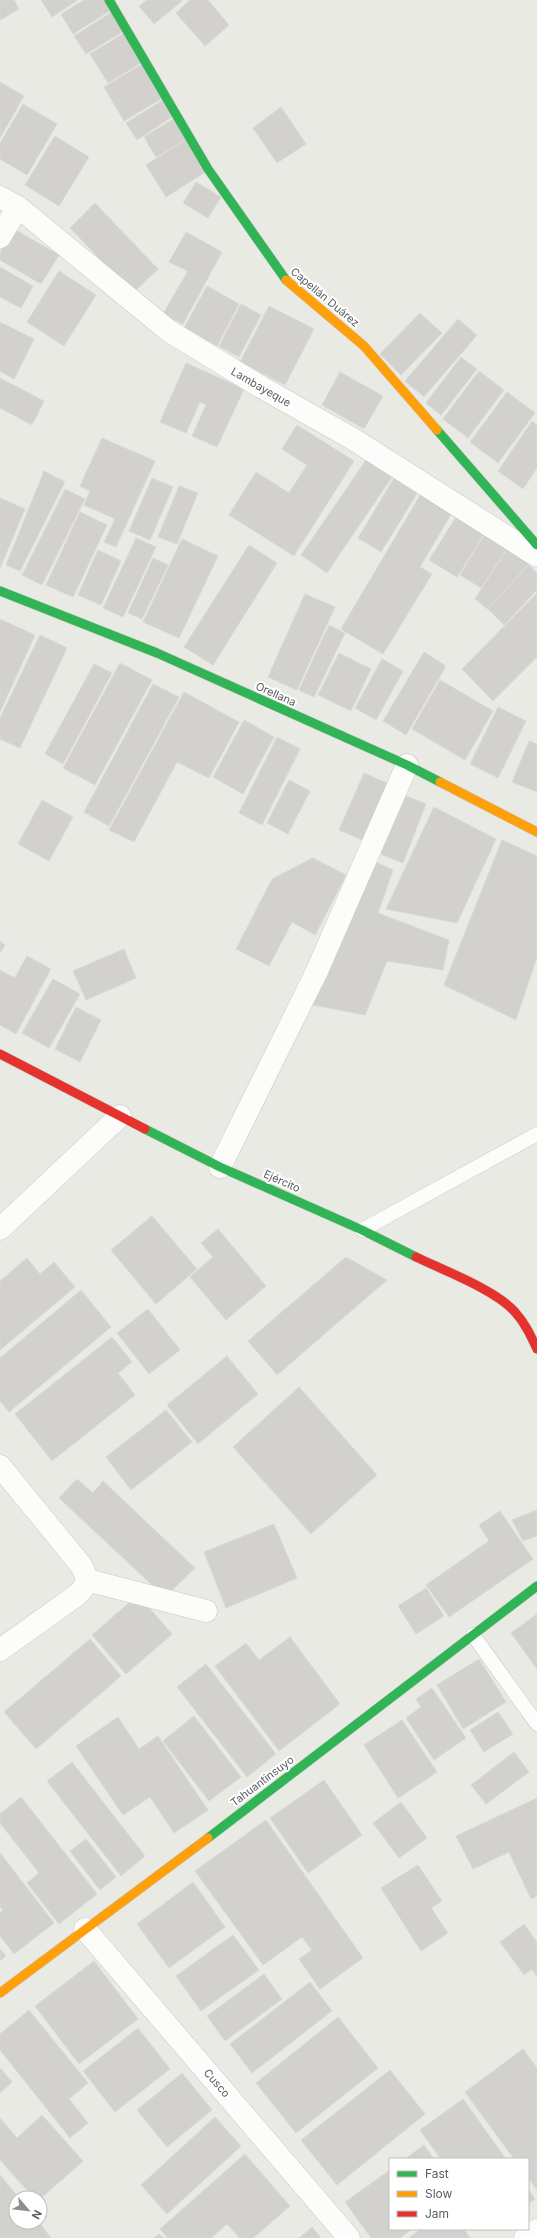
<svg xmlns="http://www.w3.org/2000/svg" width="537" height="2238" font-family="Inter,sans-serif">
<rect width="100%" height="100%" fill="#eaeae5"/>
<path fill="#d2d1ce" stroke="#dad8d4" d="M0 0H14L19 9 0 20Z
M41 0H78L52 17Z
M84 0H105L111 10 73 34 61 14Z
M147 0H183L154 24 139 6Z
M190 0H208L229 25 205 46 176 13Z
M112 12 124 31 86 54 74 36Z
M126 32 144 61 108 83 90 54Z
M144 63 164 97 124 121 104 87Z
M0 82 24 96 0 138Z
M163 100 173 116 137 140 126 123Z
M23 104 57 124 27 175 0 159V143Z
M281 107 306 144 277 163 253 128Z
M175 118 188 138 156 157 144 137Z
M55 136 89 157 59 206 25 185Z
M187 139 207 171 166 197 146 165Z
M196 182 221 197 208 218 183 203Z
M95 203 158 269 133 293 70 228Z
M14 229 59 255 41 284 0 260V253Z
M186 232 222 252 183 324 163 314 188 271 169 262Z
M0 267 33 286 21 308 0 297Z
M59 271 96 295 64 346 27 322Z
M207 286 239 304 217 346 184 328Z
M241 304 261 315 239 357 219 346Z
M269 306 314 329 285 385 240 362Z
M420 313 442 333 401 375 380 354Z
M458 319 477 335 424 397 405 381Z
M0 322 34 339 14 379 0 371Z
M461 357 477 369 441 415 426 403Z
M186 363 244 389 217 447 192 436 206 405 200 402 186 433 160 422Z
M479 371 504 390 468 438 443 419Z
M340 372 383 396 364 429 322 405Z
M0 378 44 401 32 425 0 408Z
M507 392 535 413 498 463 470 442Z
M532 421 537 425V468L523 489 498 471Z
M297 425 354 461 294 556 229 515 256 472 289 493 307 465 282 449Z
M102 438 155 461 116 547 104 542 115 519 84 505 90 491 80 486Z
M366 460 392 477 327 573 301 555Z
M44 471 65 482 20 571 6 565Z
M152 478 173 487 150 540 129 531Z
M394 478 418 492 381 552 358 538Z
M179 486 198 493 177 544 158 537Z
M65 489 85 499 42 585 22 575Z
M422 492 453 511 420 567 432 574 383 654 341 629Z
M0 498 25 509 0 568Z
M80 512 107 525 73 597 46 585Z
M458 514 486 531 457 577 429 560Z
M485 534 507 548 481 588 460 575Z
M136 538 156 547 123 617 103 608Z
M182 539 218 556 179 638 143 622Z
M249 545 277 563 213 665 184 647Z
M508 548 529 564 487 609 475 599Z
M98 550 121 561 101 605 78 595Z
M153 558 168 565 142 619 128 613Z
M529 565 537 573V590L504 625 488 609Z
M537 593V657L493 701 462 669Z
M305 594 335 607 297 690 268 677Z
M0 619 35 635 0 712Z
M329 625 345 633 314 697 299 690Z
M40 635 67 648 20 748 0 739V718Z
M424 652 446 666 406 735 383 721Z
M339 653 371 669 351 711 318 695Z
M382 659 403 671 376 720 355 708Z
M120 663 152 680 95 785 63 768Z
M94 664 112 673 63 764 45 754Z
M440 680 493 711 465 760 412 729Z
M153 684 179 697 109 826 84 812Z
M184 692 239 722 209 778 177 762 134 842 109 830Z
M498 707 526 721 498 778 470 764Z
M244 720 274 737 243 794 213 777Z
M277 737 300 749 262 825 239 813Z
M529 741 537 744V792L512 782Z
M364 773 391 785 367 842 339 830Z
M289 780 310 791 288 834 267 823Z
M401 794 426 804 403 863 378 853Z
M42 800 73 817 49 861 18 844Z
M434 807 496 839 457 923 386 909Z
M502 840 537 856V957L516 1020 444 985Z
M313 858 346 875 315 935 292 922 269 966 236 949 272 879Z
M371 860 393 870 378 913 449 940 443 970 387 961 365 1015 308 1004Z
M0 941 5 945 0 953Z
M124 949 136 978 86 1000 73 971Z
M27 956 51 969 16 1034 0 1025V970L15 978Z
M53 979 80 994 49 1048 22 1033Z
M76 1007 101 1020 80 1062 55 1049Z
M152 1216 197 1269 156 1304 111 1250Z
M218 1229 266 1286 226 1320 190 1277 213 1257 201 1243Z
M346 1257 387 1280 277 1375 248 1341Z
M27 1258 40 1274 54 1262 75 1287 0 1350V1281Z
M81 1290 111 1327 9 1412 0 1401V1358Z
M148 1309 180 1350 149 1374 117 1333Z
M112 1337 132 1362 118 1373 135 1395 52 1461 15 1414Z
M227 1356 258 1394 198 1444 167 1405Z
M299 1387 377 1475 311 1534 233 1447Z
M166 1410 192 1442 131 1490 106 1457Z
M77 1479 93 1493 103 1481 195 1568 165 1597 59 1498Z
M537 1510V1536L523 1541 512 1520Z
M500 1511 533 1559 449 1617 426 1585 489 1541 479 1525Z
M274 1524 297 1578 226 1608 204 1552Z
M426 1588 444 1616 416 1634 398 1606Z
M138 1595 172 1634 126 1674 92 1635Z
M537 1614V1669L511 1633Z
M290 1637 340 1704 279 1751 215 1666 246 1643 259 1660Z
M90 1639 121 1676 36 1749 4 1712Z
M479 1659 506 1702 463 1729 437 1685Z
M206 1664 276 1754 247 1777 177 1687Z
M432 1688 466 1738 434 1760 406 1718 421 1707 416 1699Z
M498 1712 513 1734 484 1752 470 1730Z
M194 1716 241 1777 209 1801 163 1741Z
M118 1717 139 1749 158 1736 208 1810 174 1833 150 1797 123 1815 76 1746Z
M402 1720 437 1772 398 1798 364 1745Z
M514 1752 529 1772 486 1804 471 1785Z
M72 1762 145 1856 121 1876 47 1781Z
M324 1780 362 1835 308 1873 270 1818Z
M21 1797 97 1894 59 1924 27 1883 39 1873 0 1823V1814Z
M537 1798V1896L531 1899 509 1852 473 1869 456 1836Z
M401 1802 427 1838 399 1858 373 1823Z
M266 1820 363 1958 320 1989 299 1959 312 1950 302 1937 263 1965 195 1871Z
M86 1839 116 1877 100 1890 70 1851Z
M0 1853 54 1923 14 1954 0 1936V1912L3 1910 0 1907Z
M418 1865 442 1901 431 1908 448 1933 421 1951 381 1888Z
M193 1882 225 1927 169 1968 137 1924Z
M524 1924 537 1942V1977L532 1969 524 1975 500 1942Z
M233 1935 259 1970 201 2011 176 1976Z
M0 1949 6 1956 0 1961Z
M94 1961 138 2019 79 2064 35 2006Z
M264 1974 282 1999 225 2041 207 2016Z
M310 1982 332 2011 252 2073 230 2044Z
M29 2010 88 2083 69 2099 88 2123 70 2138 0 2050V2034Z
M338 2017 378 2068 296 2133 256 2083Z
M138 2028 170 2069 115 2112 83 2071Z
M523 2049 537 2068V2190L528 2178V2159H514L465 2092Z
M0 2068 12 2082 0 2093Z
M390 2070 425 2114 337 2185 301 2140Z
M182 2073 212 2110 167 2147 137 2110Z
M463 2099 506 2159H441L420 2130Z
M42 2115 83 2161 40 2199 34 2198 0 2160V2118L17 2138Z
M215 2117 241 2146 167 2214 141 2185Z
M424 2145 434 2159H405Z
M245 2154 290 2206 253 2238H240L227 2224 211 2238H168L160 2229Z
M390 2170V2229H412L400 2238H371L345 2202Z
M0 2175 19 2198H16V2222H39L51 2238H0Z
M528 2189 535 2199 528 2204Z
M312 2227 321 2238H299Z
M421 2229H464L470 2238H409Z
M159 2234 163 2238H154Z"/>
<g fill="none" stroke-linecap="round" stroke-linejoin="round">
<defs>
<path id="lane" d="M362 1230 537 1134
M473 1635 537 1724"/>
<path id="street" d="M0 197 18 207 169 331 261 387 353 439 537 556
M0 237 18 207
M220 1167 317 971 407 765
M0 1229 120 1116
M0 1466 80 1564C89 1577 88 1585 77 1595L0 1650
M87 1580 206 1611
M85 1929 349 2238
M525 2238 537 2230"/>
<path id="fast" d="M109 0 208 169 286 280
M437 430 537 545
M0 591 157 653 407 765 440 782
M145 1129 220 1167 362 1230 416 1257
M208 1838 537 1586"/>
<path id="slow" d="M286 280 364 346 437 430
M440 782 537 832
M0 1993 208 1838"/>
<path id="jam" d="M0 1054 145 1129
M416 1257C443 1270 496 1290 515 1312 525 1323 531 1336 537 1349"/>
</defs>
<use href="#lane" stroke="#c7c7c7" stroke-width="15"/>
<use href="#street" stroke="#c7c7c7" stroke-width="23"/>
<use href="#fast" stroke="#c6c7c5" stroke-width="10"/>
<use href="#slow" stroke="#c6c7c5" stroke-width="10"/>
<use href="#jam" stroke="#c6c7c5" stroke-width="10"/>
<use href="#lane" stroke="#fcfcfb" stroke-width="14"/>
<use href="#street" stroke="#fcfcfb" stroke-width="22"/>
<use href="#fast" stroke="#30b455" stroke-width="9"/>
<use href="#slow" stroke="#ff9f0a" stroke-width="9"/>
<use href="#jam" stroke="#e5322d" stroke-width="9"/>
</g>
<g text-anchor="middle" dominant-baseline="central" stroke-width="4" stroke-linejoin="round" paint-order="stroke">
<g font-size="11" fill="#5a5e62" stroke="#fff">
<text transform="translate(325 297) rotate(40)">Capellán Duárez</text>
<text transform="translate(261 387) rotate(30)">Lambayeque</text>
<text transform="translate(276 694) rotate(24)">Orellana</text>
<text transform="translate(282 1181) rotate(24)">Ejército</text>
<text transform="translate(262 1781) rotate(-37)">Tahuantinsuyo</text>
<text transform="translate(217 2083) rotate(49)">Cusco</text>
</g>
</g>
<rect x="389" y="2158" width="140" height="72" fill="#ffffff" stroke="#bdbfc0"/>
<rect x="397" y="2171" width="20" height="6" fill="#30b455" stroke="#bdbfc0"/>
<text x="425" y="2178" font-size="12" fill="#5a5e62">Fast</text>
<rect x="397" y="2191" width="20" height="6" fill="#ff9f0a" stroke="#bdbfc0"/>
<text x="425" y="2198" font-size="12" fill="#5a5e62">Slow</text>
<rect x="397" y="2211" width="20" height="6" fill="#e5322d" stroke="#bdbfc0"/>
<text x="425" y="2218" font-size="12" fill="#5a5e62">Jam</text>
<g transform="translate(28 2210) rotate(118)"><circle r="19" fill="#ffffff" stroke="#bdbfc0"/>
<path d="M0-3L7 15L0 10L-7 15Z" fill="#8c8f90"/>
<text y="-6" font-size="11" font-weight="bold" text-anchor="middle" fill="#5a5e62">N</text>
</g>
</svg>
